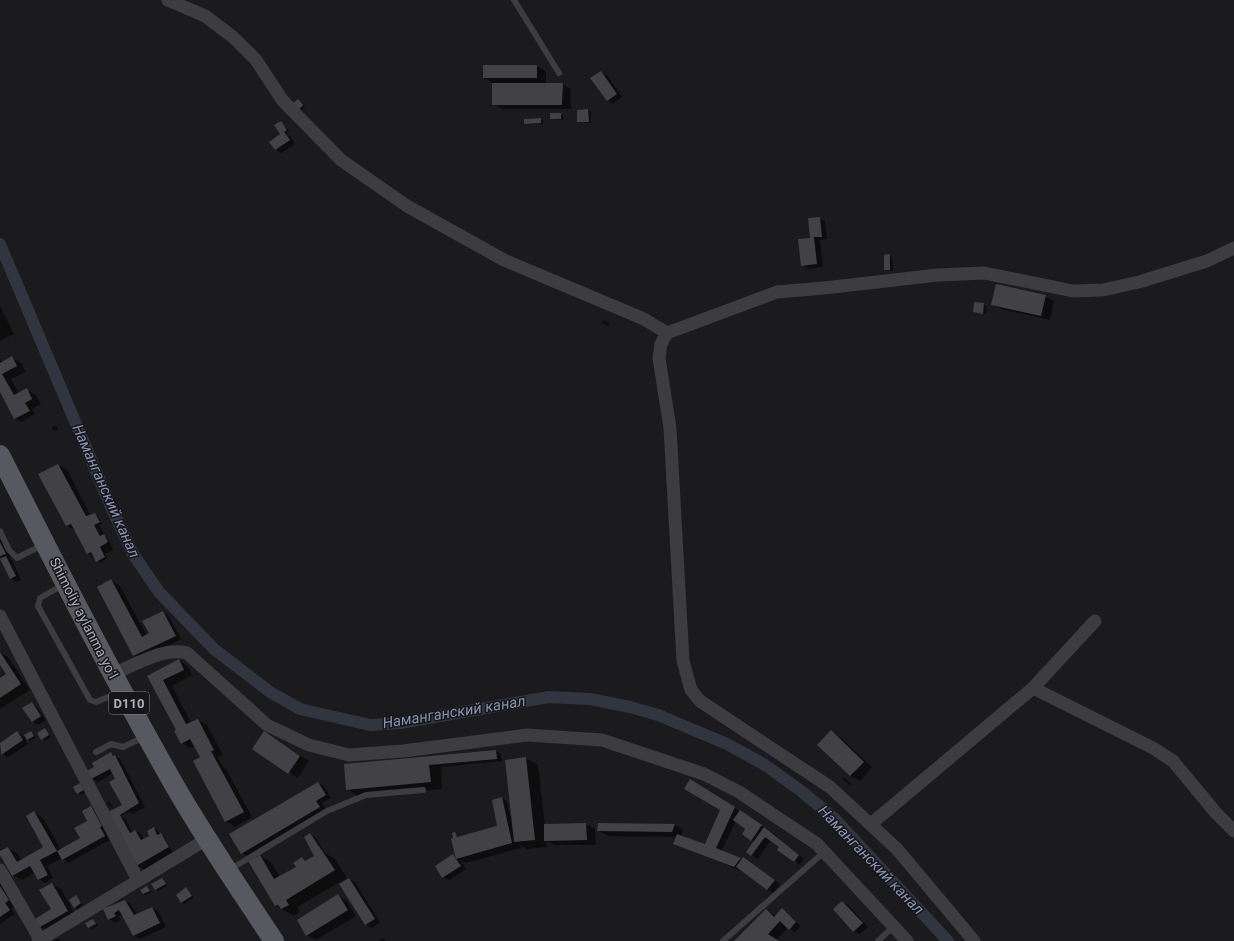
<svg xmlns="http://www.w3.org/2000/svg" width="1234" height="941" font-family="Roboto,sans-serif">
<rect width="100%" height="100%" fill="#1b1a1c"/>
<path fill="#0007" d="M484 66H537L546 71V84H562L571 89V109H502L493 104V83L484 78Z
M601 72 607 75 622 97 613 104 608 100Z
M304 105 305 107 300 111 298 110Z
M588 110 591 112V123L578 122Z
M560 114 563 116V120L551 119Z
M540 119 543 121V124L525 123Z
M281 122 289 131 285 134 290 136 295 144 281 153 275 149 282 134Z
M819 218 825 221 827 239 820 240 823 267 808 269 802 265Z
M890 255 892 257 893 271 885 270Z
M1045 296 1054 301 1050 320 1001 309 992 304Z
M975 303 987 306 986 314 974 312Z
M0 306 14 334 0 341Z
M604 320 609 323 608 326 602 323Z
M12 358 21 363 26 372 11 379 19 394 27 390 36 395 41 404 32 409 35 414 21 422 15 418 0 390V359L2 363Z
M54 426 57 427 58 431 53 430 52 427Z
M58 465 67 470 91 516 95 514 97 515 102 524 99 525 110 543 113 550 105 554 107 558 100 563 88 553 76 531 67 526 40 475Z
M0 537 11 557 8 558 12 560 21 580 17 582 11 579 1 559 4 558 0 555Z
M111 580 120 586 147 636 151 633 163 612 168 615 181 639 143 660 134 655Z
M0 652 8 657 30 690 0 709V679L7 674 0 663Z
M179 660 188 666 192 675 172 686 191 723 198 720 207 725 223 755 218 757 223 767 226 769 252 817 235 827 226 821 202 757 195 746 190 748 181 743 177 731 148 677Z
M32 703 37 707 46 720 38 725 32 721Z
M45 730 51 737 45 741 38 734Z
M17 732 24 737 31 732 36 737 30 741 24 737 28 744 7 758 0 752V744Z
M831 732 840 737 872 767 860 781 851 776 818 745Z
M273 738 309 761 298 778 253 749Z
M496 751 501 754 502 761 441 767 442 789 359 797 347 789 345 765Z
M111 753 121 760 145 807 132 814 129 812 121 816 125 819 133 832 135 831 141 834 144 840 151 836 154 828 157 830 160 834 163 835 174 854 145 870 136 865 108 814 124 807 117 779 113 773 98 782 92 779 96 768Z
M526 758 538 765 545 825 586 824 595 829 596 845H554L546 841 547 847 527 849 520 845 521 848 466 863 460 860 466 869 449 880 443 877 453 855 457 857 455 834 459 838 498 827 502 798 507 801 511 819 512 818Z
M843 777 852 784 850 785 842 779Z
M318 783 324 786 331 798 322 803 328 813 258 855 272 863 280 877 297 867 302 858 306 862 316 856 310 834 316 838 325 853 335 859 347 878 297 907 300 912 294 916 276 906 253 860 242 853 231 834Z
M80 785 86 792 81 795 75 788Z
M705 789 770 831 804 859 800 865 795 861 778 850 780 846 771 840 758 859 747 852 755 842 751 840 746 829 736 821 721 852 749 862 780 884 773 893 743 872 675 843 677 837 608 836 598 831 675 825 683 830 681 837 712 848 722 809Z
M109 801 113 806 110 807 106 803Z
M91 807 97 811 110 840 68 863 62 858 47 866 53 878 45 883 39 879 35 873 22 880 12 875 0 853 8 848 17 853 21 860 44 848 34 812 43 818 61 850 81 839 88 821Z
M0 878 18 905 12 909 15 914 0 924Z
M162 879 167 886 158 891 156 889Z
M349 879 355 882 380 922 372 928 366 924Z
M52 884 61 889 76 916 50 932 41 927 36 919 52 910Z
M147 887 152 892 146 895 143 894Z
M186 889 194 897 184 904 182 902Z
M76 896 83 905 77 909 75 907Z
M338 896 347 901 356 916 316 940 307 935Z
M125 901 131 904 137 915 152 908 158 911 166 927 140 939 134 936 122 915 119 916 121 920 115 923 109 919 104 909Z
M842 902 848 905 868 927 860 934 854 931Z
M766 910 776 916 782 910 801 926 795 932 788 928 776 940 778 941H735Z
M93 920 98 925 92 929 87 924Z
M382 938 387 941H379Z
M58 939 62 941H53Z"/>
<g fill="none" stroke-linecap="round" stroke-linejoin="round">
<path stroke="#313540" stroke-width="12" d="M0 244 112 509 133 554 159 592 214 649 270 692 300 709 370 725 400 723 549 697 590 699 630 707 658 715 727 744 765 765 801 791 835 819 948 941"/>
</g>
<path fill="#424246" d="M483 65H537V78H483Z
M601 71 617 94 607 101 590 78Z
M492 83H563L562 105H492Z
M298 99 303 105 297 111 291 105Z
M588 109 589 122H577V110Z
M550 113H561V119H550Z
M541 118V123L524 124V119Z
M281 121 287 130 284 132 290 140 275 150 269 142 280 134 274 125Z
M820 217 822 237H814L817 264 801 266 798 239 810 238 808 218Z
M890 254V270H884V255Z
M996 284 1046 295 1041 316 991 305Z
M974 302 984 303 983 314 973 312Z
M12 356 17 366 2 374 14 395 27 388 32 399 25 403 30 411 14 419 0 392V363Z
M58 464 86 516 95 513 100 522 94 525 100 536 104 534 108 542 100 547 105 557 96 562 91 552 87 554 71 524 66 526 38 474Z
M0 542 6 554 0 556Z
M6 556 16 576 10 579 0 559Z
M111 579 142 637 149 633 142 621 163 611 176 636 133 656 97 587Z
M0 652 21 684 0 698V678L6 674 0 665Z
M179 659 184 670 163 680 186 724 198 719 214 750 211 751 244 812 225 822 193 761 200 757 190 739 181 744 174 731 176 730 147 676Z
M32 702 41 716 32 722 22 708Z
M45 728 49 735 41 740 37 733Z
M831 730 864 762 850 776 817 745Z
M17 731 23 740 1 755 0 743Z
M31 731 34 736 27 740 24 735Z
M264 731 300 756 288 774 252 749Z
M496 750 497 759 429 765 431 782 346 790 344 764Z
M111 752 113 756 115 755 139 803 120 815 130 833 135 830 141 840 149 836 147 831 154 827 157 835 161 833 169 847 136 866 106 813 122 805 109 782 115 779 110 769 91 779 87 771 94 767 92 763Z
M526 757 535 840 514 842 505 760Z
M690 779 735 807 716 848 741 858 734 867 673 844 677 834 705 844 720 810 684 789Z
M318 782 326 795 316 801 320 807 241 854 229 834Z
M80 783 84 790 77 794 73 787Z
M502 797 512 843 456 859 461 866 442 878 435 866 453 854 456 859 451 839 453 838 452 833 455 832 457 837 497 826 492 800Z
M91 806 102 826 100 827 105 836 62 860 57 851 80 838 74 828 87 821 82 811Z
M740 810 762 825 751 841 742 834 745 829 733 820Z
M34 811 57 851 40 860 48 875 38 880 30 866 12 876 0 855V851L8 847 17 862 43 847 26 816Z
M586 823 587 840 544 841V824Z
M598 823 675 824 672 832 597 831Z
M764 827 799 855 794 862 777 850 779 847 765 837 751 856 746 852Z
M310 833 335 870 286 900 289 905 281 909 278 905 275 906 248 861 260 855 274 879 296 867 293 863 302 857 305 861 314 856 304 837Z
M743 857 775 880 767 890 736 867Z
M162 878 166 884 155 890 151 884Z
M349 878 375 919 365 925 339 884Z
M52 883 68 911 40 927 35 919 51 909 39 890Z
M0 886 9 900 5 903 10 910 0 917Z
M147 886 150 891 143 894 140 890Z
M186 887 192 896 181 903 176 895Z
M338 894 348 910 306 936 297 920Z
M76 895 81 903 74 908 69 900Z
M125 900 134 915 152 907 160 923 133 936 119 910 114 913 116 916 108 920 103 909Z
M842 901 863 923 853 932 833 909Z
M782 908 796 922 789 930 780 921 768 934 779 941H734L766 909 774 917Z
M93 919 96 924 88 928 85 923Z"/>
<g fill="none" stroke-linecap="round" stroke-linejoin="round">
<path stroke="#3c3c41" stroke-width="6" d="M514 0 559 73
M0 531 9 550 17 558 42 545
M63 585 40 598 38 606 90 700 96 702 120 692
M96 752 111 744 123 747 144 737
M229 870 327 811 366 795 423 790
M723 941 824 852
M878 941 893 927"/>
<path stroke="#3c3c41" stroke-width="13" d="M168 0 205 16 233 37 256 60 283 101 341 160 407 206 504 260 644 319 667 333
M0 616 138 880
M113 674C135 665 163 647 187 653L267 725 309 745 349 755 403 751 527 735 602 740 704 774 739 792 817 844 907 941
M1033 688 1095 621
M871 824 1033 688 1153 748 1173 761 1216 813 1234 831
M0 870 41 941
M38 941 207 839
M974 941 897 849 830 787 700 701 691 690 683 661 670 428 659 358 661 344 667 333 777 292 824 288 938 275 984 273 1073 291 1103 290 1139 282 1207 261 1234 248"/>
<path stroke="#585860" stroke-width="20" d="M0 455C55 564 111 674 172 781 203 836 239 888 274 941"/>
</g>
<g text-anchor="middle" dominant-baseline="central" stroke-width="3" stroke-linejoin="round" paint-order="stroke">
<rect fill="#161517" stroke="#80818a" stroke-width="1" x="109" y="692" width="40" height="22" rx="3"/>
<g font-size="13" font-weight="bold" fill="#aeafbb">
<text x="129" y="703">D110</text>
</g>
<g font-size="14" fill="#aeafbb" stroke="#161517">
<text transform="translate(84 618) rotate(63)">Shimoliy aylanma yoʻl</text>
</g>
<g font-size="15" font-style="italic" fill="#8894b3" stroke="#161517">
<text transform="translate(106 491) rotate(66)">Наманганский канал</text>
<text transform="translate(454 712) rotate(-9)">Наманганский канал</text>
<text transform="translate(871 860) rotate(46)">Наманганский канал</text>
</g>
</g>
</svg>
